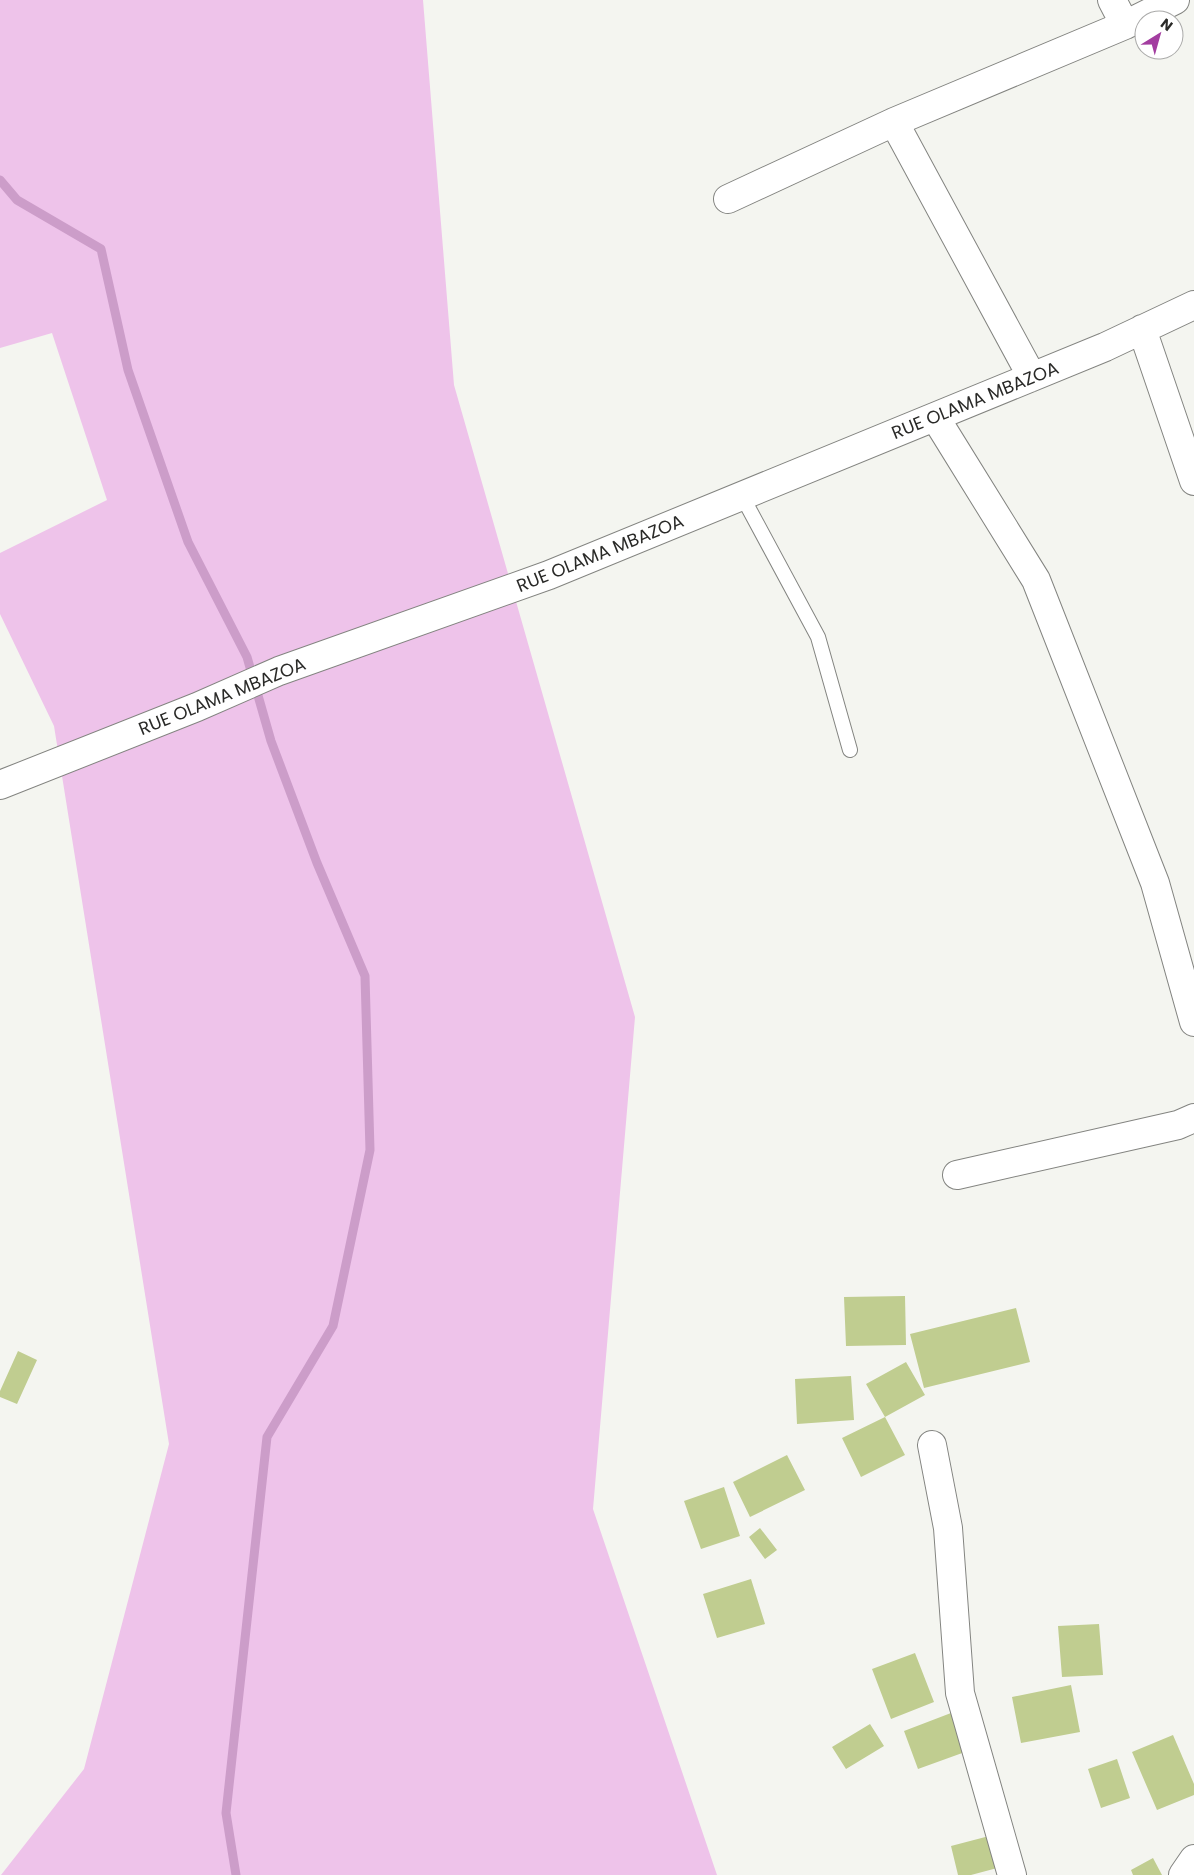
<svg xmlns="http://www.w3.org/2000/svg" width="1194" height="1875" font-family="Poppins,sans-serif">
<rect width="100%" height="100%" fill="#f4f5f0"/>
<path fill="#eec3ea" d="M0 0H423L454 385 635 1017 593 1509 717 1875H1L84 1769 169 1444 54 726 0 614V553L107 500 52 333 0 348Z"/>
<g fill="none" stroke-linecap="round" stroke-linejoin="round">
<path stroke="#cc9dc9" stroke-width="9" d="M0 180 17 200 101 249 128 370 188 542 247 657 271 741 317 863 365 976 370 1150 333 1326 267 1437 226 1813 236 1875"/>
</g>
<path fill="#c0cd90" d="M905 1296 906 1345 846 1346 844 1297Z
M1016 1308 1030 1362 924 1388 910 1334Z
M18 1351 37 1360 17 1404 0 1397V1391Z
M906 1362 925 1395 885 1417 866 1384Z
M851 1376 854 1420 797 1424 795 1379Z
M885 1417 905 1455 861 1477 842 1438Z
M787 1455 805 1490 750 1517 733 1482Z
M724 1487 740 1536 701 1549 684 1501Z
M760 1528 777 1550 765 1559 749 1537Z
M751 1579 765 1624 717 1638 703 1594Z
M1099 1624 1103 1675 1062 1677 1058 1626Z
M915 1653 934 1702 891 1719 872 1669Z
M1071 1685 1080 1732 1021 1743 1012 1697Z
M951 1713 965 1752 918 1769 904 1731Z
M870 1724 884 1746 846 1769 832 1747Z
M1173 1735 1194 1784V1795L1157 1810 1132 1752Z
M1117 1759 1130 1798 1101 1808 1088 1769Z
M993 1835 1001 1867 971 1875H958L951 1846Z
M1153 1858 1162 1875H1133L1131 1870Z"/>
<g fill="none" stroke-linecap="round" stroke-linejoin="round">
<defs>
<path id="lane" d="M742 496 818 637 850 750"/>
<path id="street" d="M1112 0 1125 25
M894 122 1032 377
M728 199 894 122 1125 25 1175 0
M1142 329 1194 481
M935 417 1036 580 1155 883 1194 1022
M0 785 197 707 279 671 549 575 1105 347 1194 305
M957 1175 1178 1125 1194 1118
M932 1445 948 1528 960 1693 1012 1875
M1183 1875 1194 1859"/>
</defs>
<use href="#lane" stroke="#838480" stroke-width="16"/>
<use href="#street" stroke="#838480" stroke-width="30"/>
<use href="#lane" stroke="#fff" stroke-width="14"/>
<use href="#street" stroke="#fff" stroke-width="28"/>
</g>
<g text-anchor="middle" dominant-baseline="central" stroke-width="5" stroke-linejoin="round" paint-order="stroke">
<g font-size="18" fill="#2a2a28" stroke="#fff">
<text transform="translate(975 400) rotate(-22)">RUE OLAMA MBAZOA</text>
<text transform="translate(600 553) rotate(-22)">RUE OLAMA MBAZOA</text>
<text transform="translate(222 696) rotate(-22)">RUE OLAMA MBAZOA</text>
</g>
</g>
<g transform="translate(1159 35) rotate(37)"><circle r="24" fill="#ffffff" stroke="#aaaaa9"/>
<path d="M0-4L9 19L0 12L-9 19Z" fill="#a33da0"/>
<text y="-8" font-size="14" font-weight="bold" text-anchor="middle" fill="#2a2a28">N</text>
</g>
</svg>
